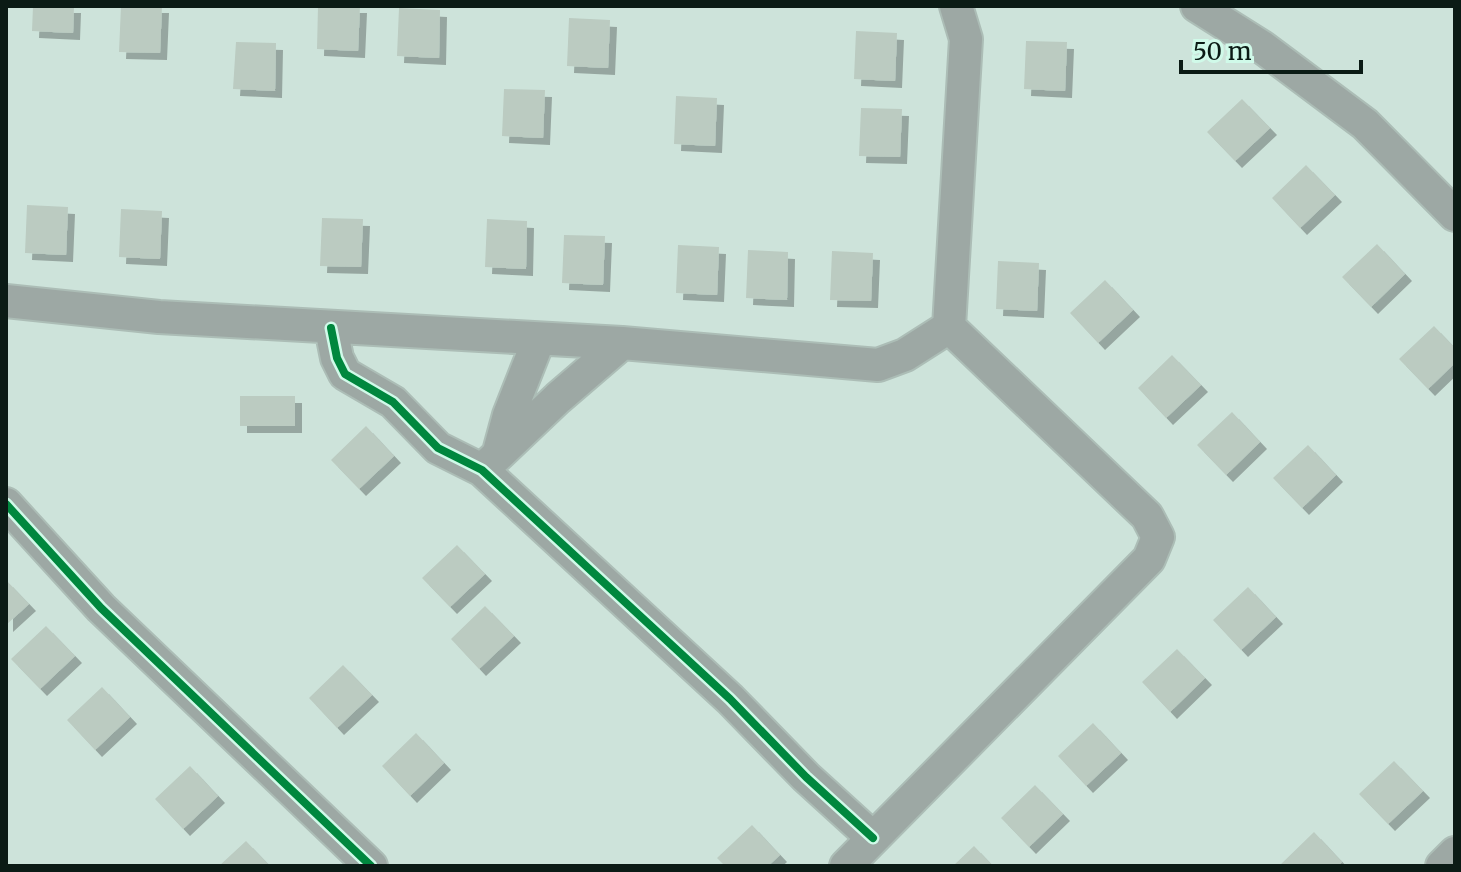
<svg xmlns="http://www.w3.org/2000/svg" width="1461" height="872" font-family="Merriweather,serif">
<defs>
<filter id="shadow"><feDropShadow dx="7" dy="7" stdDeviation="0" flood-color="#0004"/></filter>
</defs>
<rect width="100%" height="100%" fill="#cde3da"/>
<path fill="#bbcbc1" filter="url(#shadow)" d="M33 6H74L73 33 32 31Z
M121 6H162L160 53 119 52Z
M318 6H360L358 51 317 49Z
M399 8 440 10 439 58 397 56Z
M569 18 610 20 608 68 567 66Z
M856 31 897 33 895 81 854 79Z
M1026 41 1067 42 1065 91 1024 89Z
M236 42 276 43 275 91 233 89Z
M504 89 545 90 543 138 502 136Z
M676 96 717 98 715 146 674 144Z
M1242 99 1270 128 1235 161 1207 132Z
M861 108 902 109 900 157 859 156Z
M1306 165 1335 195 1300 228 1272 198Z
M27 205 68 207 66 255 25 253Z
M121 209 162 211 160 259 119 257Z
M322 218 363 219 361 267 320 266Z
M487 219 527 221 526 269 485 267Z
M564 235 605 236 603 285 562 283Z
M1377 244 1405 274 1371 307 1342 277Z
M678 245 719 247 717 295 676 293Z
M748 250 788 252 787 300 746 298Z
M832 251 873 253 871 301 830 300Z
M998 261 1039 263 1037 311 996 309Z
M1105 280 1133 310 1098 343 1070 313Z
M1434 326 1455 348V363L1428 389 1399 359Z
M1172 355 1201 385 1166 418 1138 388Z
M240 396H295V426H240Z
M1232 412 1260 442 1226 475 1197 445Z
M366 426 394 456 359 489 331 460Z
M1308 445 1336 475 1302 508 1273 478Z
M457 545 485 574 450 607 422 578Z
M6 580 29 604 6 625Z
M1248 587 1276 617 1241 650 1213 620Z
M485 606 514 636 479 669 451 639Z
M46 626 75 656 40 689 11 659Z
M1177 649 1205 678 1170 712 1142 682Z
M343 665 372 695 337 728 309 698Z
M102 687 130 717 95 750 67 720Z
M1093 723 1121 753 1086 786 1058 756Z
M416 733 444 763 410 796 382 766Z
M1394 761 1423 791 1388 824 1359 794Z
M190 766 218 796 183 829 155 799Z
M1035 785 1063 814 1029 847 1001 818Z
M752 825 780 855 768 866H725L717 858Z
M1314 832 1342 862 1338 866H1279Z
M246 841 270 866H219Z
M974 846 993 866H953Z"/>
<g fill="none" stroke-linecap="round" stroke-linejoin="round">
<defs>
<path id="minor" d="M1197 6 1262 47 1365 124 1455 215
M6 301 159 317 622 343 878 365 905 355 949 327
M331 328 337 358 345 374 393 402 438 448 482 470 730 699 806 777 873 838
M499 452 509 415 539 339
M482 470 558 398 622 343
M6 504 101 608 371 866
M846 866 1149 559 1158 537 1147 516 949 327 966 39 956 6
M1442 866 1455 853"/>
</defs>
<use href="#minor" stroke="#acbdb6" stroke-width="36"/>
<use href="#minor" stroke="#9da8a4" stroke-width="32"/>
<defs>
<path id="cycleway" d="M331 328 337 358 345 374 393 402 438 448 482 470 730 699 806 777 873 838
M6 504 101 608 371 866"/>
</defs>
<use href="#cycleway" stroke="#d0fae9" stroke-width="13"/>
<use href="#cycleway" stroke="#00873e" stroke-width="8"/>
</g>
<rect width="1461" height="872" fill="none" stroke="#0b1b15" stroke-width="16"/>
<path d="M1181 60v12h180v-12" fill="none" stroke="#0b1b15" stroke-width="4"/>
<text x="1193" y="60" font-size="24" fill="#0b1b15" stroke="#d0fae9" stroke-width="6" paint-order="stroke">50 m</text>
</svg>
